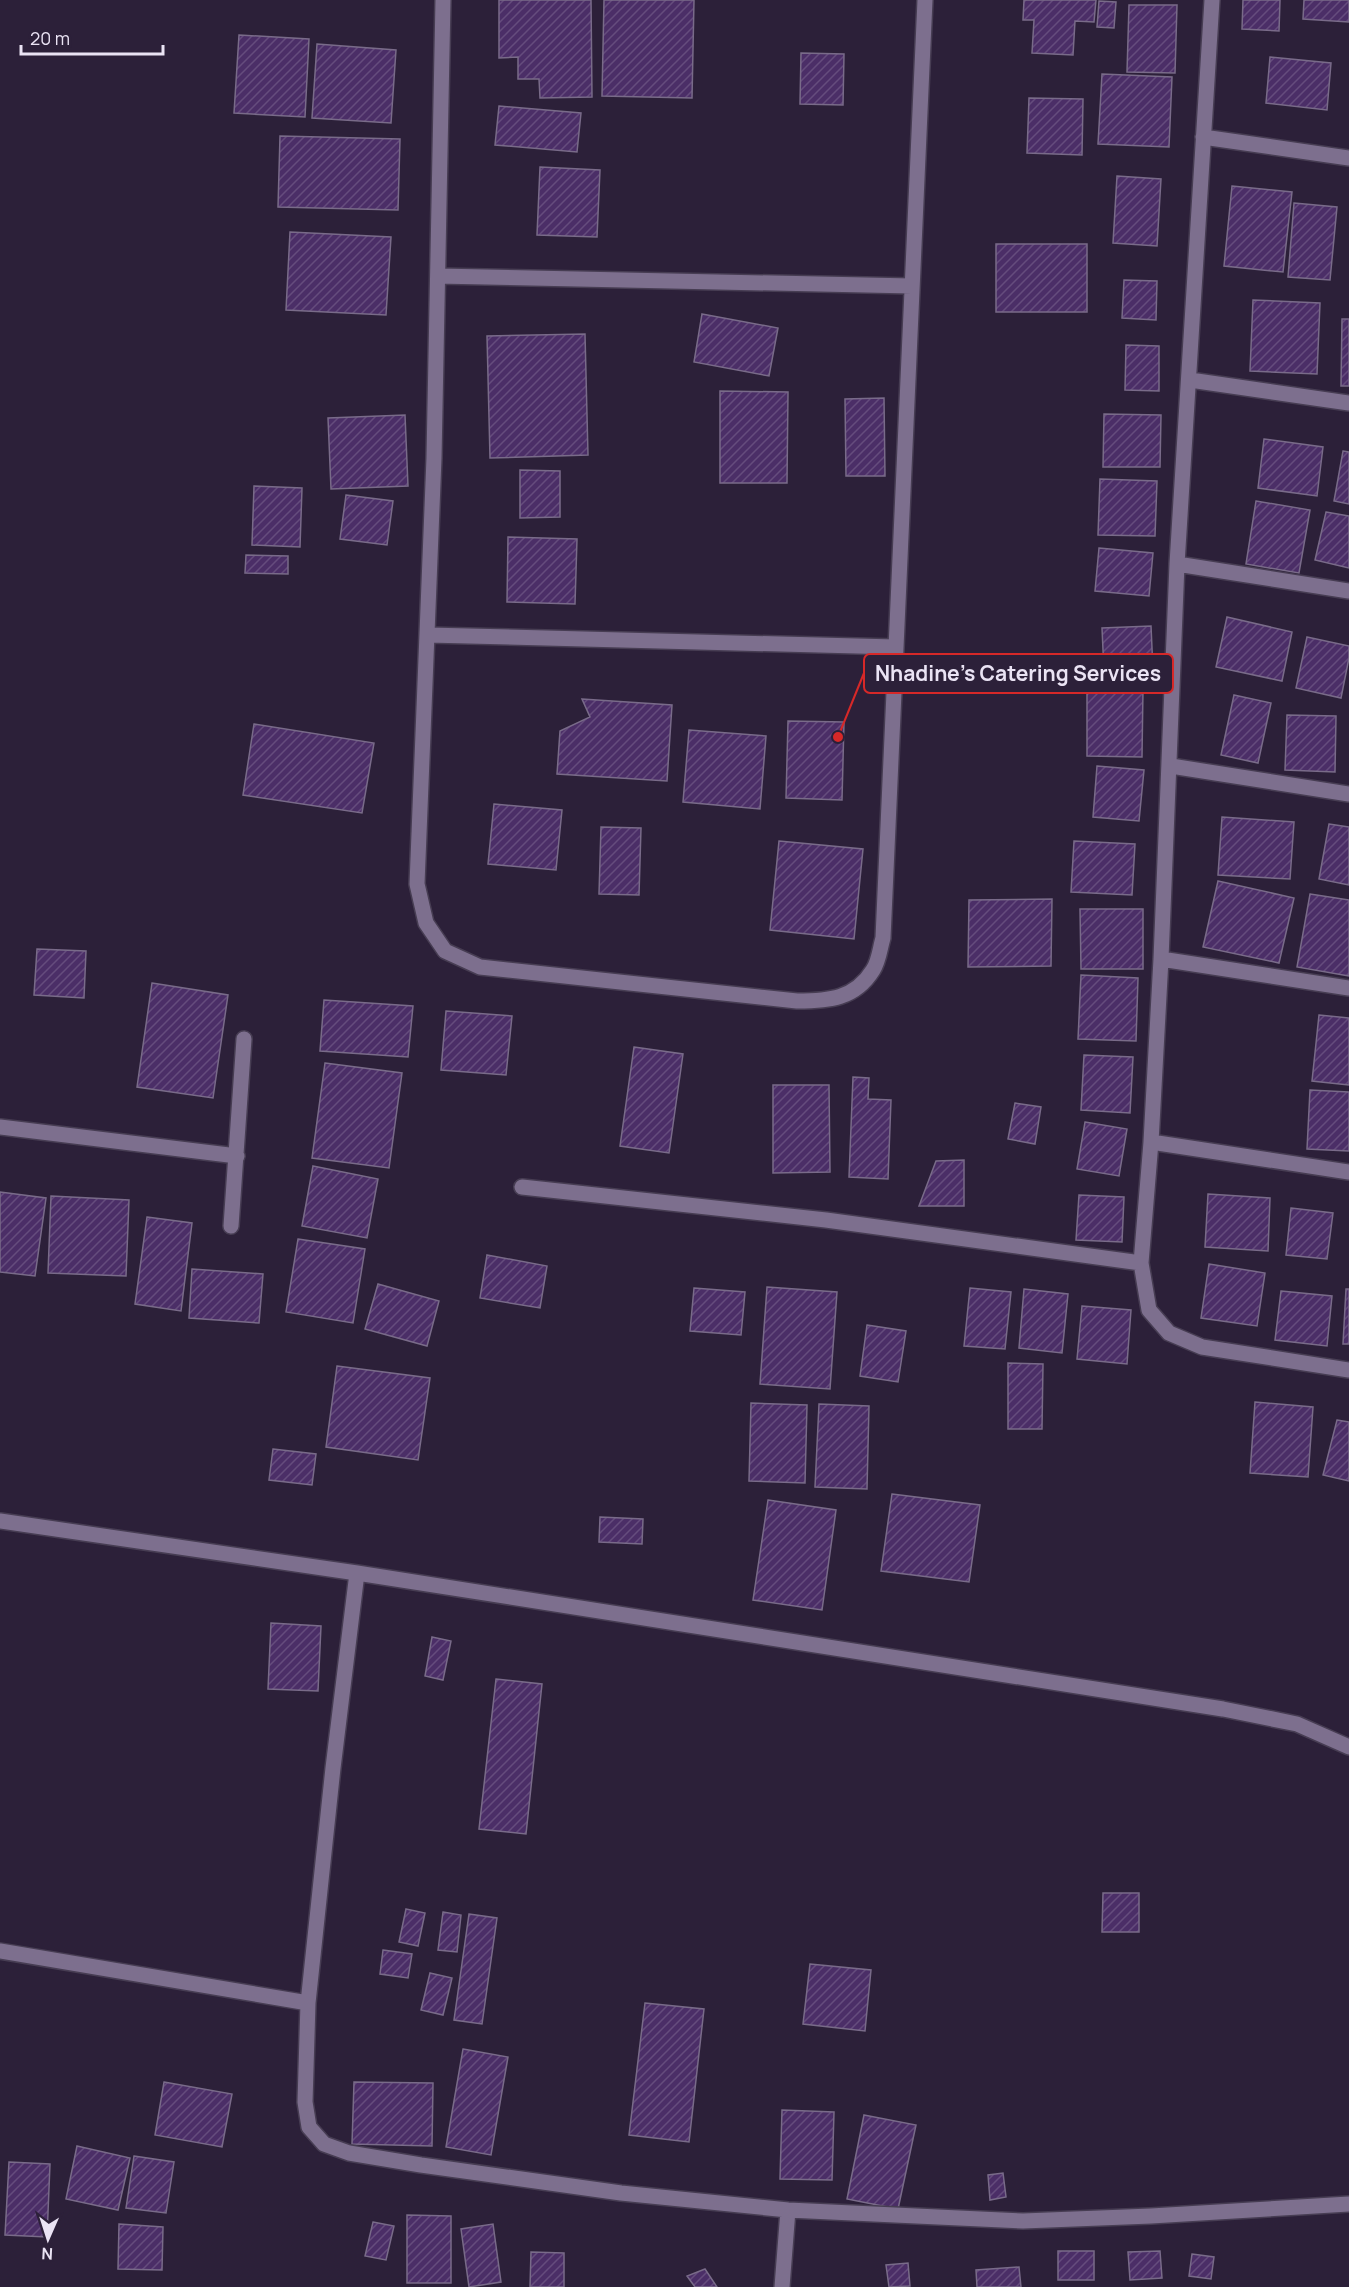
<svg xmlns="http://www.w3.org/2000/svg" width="1349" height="2287" font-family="Manrope,sans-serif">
<defs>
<pattern id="building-hatch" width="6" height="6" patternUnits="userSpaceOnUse" patternTransform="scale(1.5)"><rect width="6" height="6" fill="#4b2e67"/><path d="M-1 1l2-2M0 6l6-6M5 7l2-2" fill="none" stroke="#654c7d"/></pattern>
</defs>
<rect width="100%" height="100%" fill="#2c2039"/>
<path fill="url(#building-hatch)" stroke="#796b89" stroke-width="1.5" d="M499 0H591L592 97 540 98 539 79H518V57L499 58Z
M604 0H694L692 98 602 96Z
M1024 0H1096L1094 22 1075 21 1073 55 1032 53 1034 20H1023Z
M1243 0H1280L1279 31 1242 29Z
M1304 0H1349V22L1303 19Z
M1099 1 1116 2 1114 28 1097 27Z
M1129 5H1177L1175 73 1127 72Z
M239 35 309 39 305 117 234 113Z
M317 44 396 50 391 123 312 118Z
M801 53 844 54 843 105 800 104Z
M1270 57 1331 63 1327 110 1266 103Z
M1102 74 1172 77 1169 147 1098 144Z
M1029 98 1083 99 1082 155 1027 153Z
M499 106 581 113 577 152 495 145Z
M280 136 400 139 398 210 278 207Z
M540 167 600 170 597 237 537 235Z
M1117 176 1161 179 1157 246 1113 243Z
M1232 186 1292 192 1283 272 1224 266Z
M1294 203 1337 207 1330 280 1288 277Z
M290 232 391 237 386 315 286 310Z
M996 244H1087V312H996Z
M1124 280 1157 281 1156 320 1122 318Z
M1253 300 1320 303 1317 374 1250 371Z
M702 314 778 328 769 376 694 362Z
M1342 319H1349V386H1341Z
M585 334 588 455 490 458 487 336Z
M1126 345 1159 346V391L1125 390Z
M720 391 788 392 787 483H720Z
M884 398 885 476H846L845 399Z
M1104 414 1161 415 1160 467H1103Z
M405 415 408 486 331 489 328 418Z
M1264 439 1323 447 1317 496 1258 488Z
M1343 451 1349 452V504L1334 501Z
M520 470 560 471V517L520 518Z
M1100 479 1157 481 1155 536 1098 535Z
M254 486 302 488 300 547 252 545Z
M346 495 393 501 387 545 340 539Z
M1256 501 1310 510 1299 573 1246 564Z
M1326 512 1349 516V568L1315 560Z
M508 537 577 539 575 604 507 602Z
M1099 548 1153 553 1149 596 1095 591Z
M246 555 288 556V574L245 573Z
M1227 617 1292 632 1282 681 1216 667Z
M1151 626 1153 670 1104 672 1102 628Z
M1307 637 1349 646V658L1341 698 1296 688Z
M1087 688 1143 689 1142 757 1087 756Z
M1234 695 1271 703 1258 763 1221 755Z
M582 699 672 705 667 781 557 774 560 731 590 717Z
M1287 715 1336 716 1335 772 1285 770Z
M788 721 844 722 842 800 786 798Z
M254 724 374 743 362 813 243 795Z
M689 730 766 736 760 809 683 802Z
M1097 766 1144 770 1139 821 1093 817Z
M494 804 562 810 556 870 488 864Z
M1222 817 1294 822 1290 879 1218 875Z
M1329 824 1349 827V885L1319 879Z
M601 827 641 828 639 895 599 894Z
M779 841 863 849 854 939 770 930Z
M1074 841 1135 844 1132 895 1071 892Z
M1218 881 1294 898 1279 963 1203 947Z
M1310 894 1349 900V976L1297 967Z
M1052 899 1051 966 968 967 969 900Z
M1080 909H1143V969H1081Z
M37 949 86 951 84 998 34 995Z
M1081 975 1138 978 1136 1041 1078 1039Z
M152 983 228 995 213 1098 137 1087Z
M324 1000 413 1006 408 1057 320 1051Z
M446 1011 512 1016 506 1075 441 1070Z
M1319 1015 1349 1018V1085L1312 1081Z
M634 1047 683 1054 669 1153 620 1146Z
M1084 1055 1133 1057 1130 1113 1081 1110Z
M325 1063 402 1073 389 1168 312 1158Z
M853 1077 869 1078 868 1099 891 1100 888 1179 849 1177Z
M773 1085H829L830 1172 773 1173Z
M1310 1090 1349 1092V1151L1307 1149Z
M1015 1103 1041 1107 1035 1144 1008 1139Z
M1085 1122 1127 1129 1119 1176 1077 1169Z
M964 1160V1206H919L936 1161Z
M313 1166 378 1179 367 1238 302 1226Z
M0 1192 46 1198 35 1276 0 1272Z
M1208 1194 1270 1198 1268 1251 1205 1247Z
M1079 1195 1124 1197 1122 1242 1076 1240Z
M51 1196 129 1200 126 1276 48 1273Z
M1291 1208 1333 1213 1327 1259 1286 1255Z
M147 1217 192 1223 181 1311 135 1304Z
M298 1239 365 1249 353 1323 286 1312Z
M487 1255 547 1266 540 1308 480 1298Z
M1209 1264 1265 1273 1257 1326 1201 1318Z
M192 1269 263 1274 259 1323 189 1318Z
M378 1284 439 1301 427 1346 365 1329Z
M767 1287 837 1292 830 1389 760 1384Z
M694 1288 745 1292 741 1335 690 1331Z
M970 1288 1011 1292 1005 1349 964 1346Z
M1024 1289 1068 1294 1062 1353 1019 1348Z
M1346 1289H1349V1344H1343Z
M1281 1291 1332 1296 1327 1346 1275 1340Z
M1082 1306 1131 1310 1127 1364 1077 1359Z
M867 1325 906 1331 898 1382 860 1376Z
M1008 1363 1043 1364 1042 1429H1008Z
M337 1366 430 1378 418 1460 326 1447Z
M1255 1402 1313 1407 1308 1477 1250 1473Z
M751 1403 807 1405 805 1483 749 1481Z
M819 1404 869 1406 867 1489 815 1487Z
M1337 1420 1349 1422V1481L1323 1475Z
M273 1449 316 1454 312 1485 269 1480Z
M892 1494 980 1505 969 1582 881 1571Z
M768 1500 836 1510 822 1610 753 1600Z
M600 1517 643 1519 642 1544 599 1542Z
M271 1623 321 1626 318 1691 268 1689Z
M432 1637 451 1641 443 1680 425 1676Z
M496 1679 542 1684 526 1834 479 1829Z
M1103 1893H1139V1932H1102Z
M406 1909 425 1913 418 1946 399 1942Z
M443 1912 461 1915 457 1952 438 1950Z
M469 1914 497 1918 482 2024 454 2020Z
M383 1950 412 1954 408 1978 380 1974Z
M810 1964 871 1970 865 2031 803 2024Z
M430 1973 452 1978 443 2015 421 2010Z
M645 2003 704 2009 689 2142 629 2135Z
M463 2049 508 2057 491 2155 446 2147Z
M164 2082 232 2094 222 2147 155 2135Z
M354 2082 433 2083 432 2146 352 2144Z
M782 2110 834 2112 832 2180 780 2179Z
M864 2115 916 2125 898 2209 847 2199Z
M77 2146 130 2158 118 2210 66 2199Z
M134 2156 174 2162 166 2213 126 2208Z
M9 2162 50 2164 47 2237 5 2235Z
M1003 2173 1006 2197 990 2200 988 2175Z
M407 2215 451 2216V2283H407Z
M373 2222 394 2226 386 2260 365 2256Z
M119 2224 163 2227 162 2270 118 2269Z
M493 2224 501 2282 469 2287 461 2229Z
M1058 2251H1094V2280H1058Z
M1160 2251 1162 2278 1130 2280 1128 2252Z
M531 2252 564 2253V2287H530Z
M1192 2254 1214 2257 1211 2279 1189 2276Z
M908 2263 910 2286 889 2287 886 2265Z
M1019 2267 1021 2287H977L976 2270Z
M705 2269 717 2287H695L687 2276Z"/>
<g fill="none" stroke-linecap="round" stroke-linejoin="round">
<defs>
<path id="minor" d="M443 0 434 458 417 884 426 923 445 951 480 967 797 1001C829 1001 855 999 873 970 879 961 880 948 883 938L925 0
M1212 0 1177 564 1161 959 1151 1142 1141 1263 1149 1310 1169 1333 1202 1347 1349 1370
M1203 137 1349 158
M438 276 912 286
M1190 380 1349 403
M1177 564 1349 591
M428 635 895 647
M1171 766 1349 794
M1161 959 1349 988
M0 1127 237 1156
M1151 1142 1349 1172
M522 1187 826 1220 1141 1263
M231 1226 244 1039
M0 1521 357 1573 1223 1709 1297 1724 1349 1747
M357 1573 333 1768 308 2003 305 2102 309 2127 324 2144 349 2153 421 2165 621 2193 788 2210 1023 2221 1151 2216 1349 2204
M0 1951 308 2003
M782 2287 788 2210"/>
</defs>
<use href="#minor" stroke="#473d53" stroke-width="18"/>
<use href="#minor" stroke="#7d6f8e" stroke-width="15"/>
</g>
<path fill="none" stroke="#d62828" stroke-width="2" d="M838 737L864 673"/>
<circle fill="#d62828" stroke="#2c2039" stroke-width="2" cx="838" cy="737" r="6"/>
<rect fill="#2c2039" stroke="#d62828" stroke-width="2" x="864" y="654" width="309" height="39" rx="6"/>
<g font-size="21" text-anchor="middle" font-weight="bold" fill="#eae3f4">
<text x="1018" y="681">Nhadine's Catering Services</text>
</g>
<g transform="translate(48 2239) rotate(183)" stroke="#2c2039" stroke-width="4.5" paint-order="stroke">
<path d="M0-4.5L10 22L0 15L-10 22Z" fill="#eae3f4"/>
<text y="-9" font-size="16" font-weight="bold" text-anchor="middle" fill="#eae3f4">N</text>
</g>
<path d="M21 45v9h142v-9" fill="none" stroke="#eae3f4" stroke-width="3"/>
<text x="30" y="45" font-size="18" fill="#eae3f4" stroke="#2c2039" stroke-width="4.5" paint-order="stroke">20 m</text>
</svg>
